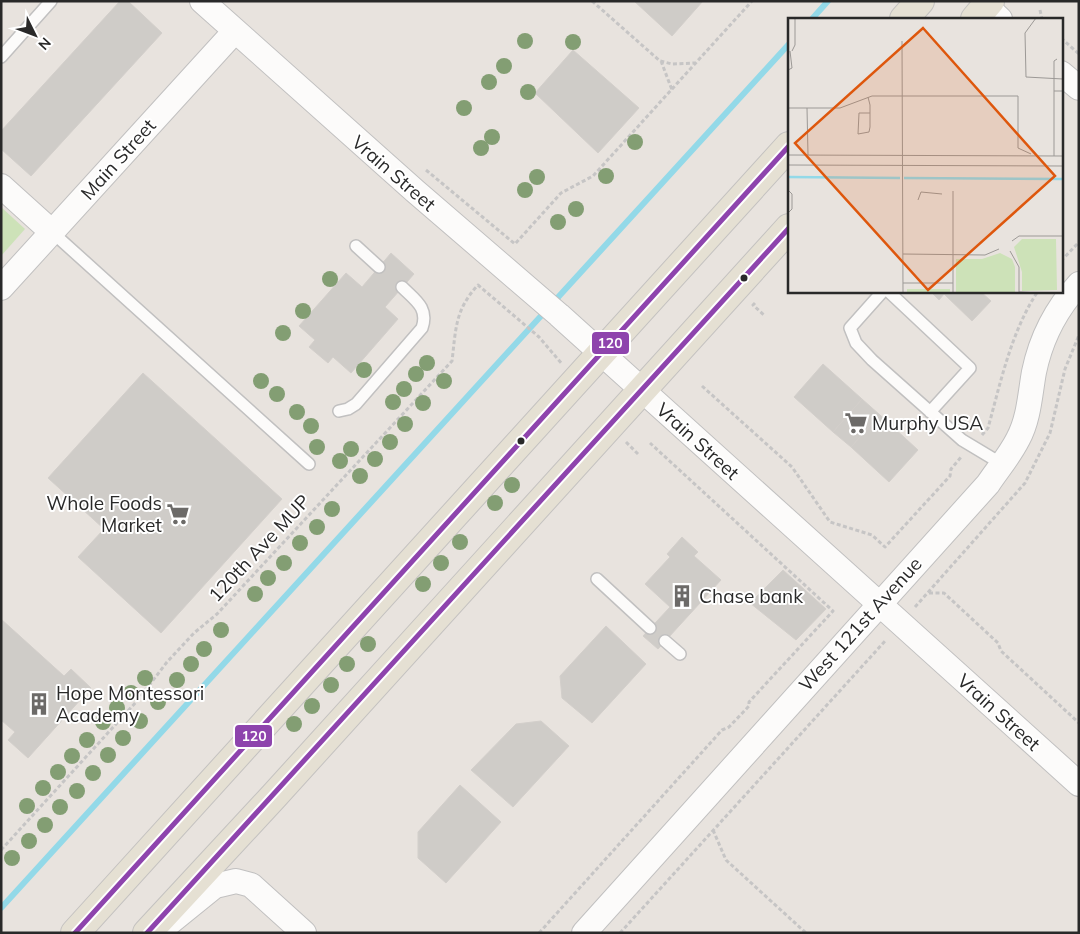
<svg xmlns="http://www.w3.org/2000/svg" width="1080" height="934" font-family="Mulish,sans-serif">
<rect width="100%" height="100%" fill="#e8e3de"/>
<path fill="#cde2b8" d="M1 207 25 229 1 256Z"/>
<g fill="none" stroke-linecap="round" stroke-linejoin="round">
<path stroke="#93d9e8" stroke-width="6" d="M812 19 828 1
M1 908 789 44"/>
</g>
<path fill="#cfccc8" stroke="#d3cfcb" d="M120 1H128L162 33 31 176 1 149V131Z
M634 1H703L672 36Z
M573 50 639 108 598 153 535 93Z
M391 253 414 274 385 307 398 319 351 373 333 357 328 363 309 347 315 340 299 326 346 273 362 287Z
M930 291H980L991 301 972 321 944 294 939 300Z
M823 364 862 399 833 432 794 397Z
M143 373 282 499 161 633 78 557 104 529 48 478Z
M862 399 880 415 851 447 833 432Z
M880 415 918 450 889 482 851 447Z
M682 537 698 552 694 556 721 580 658 649 643 636 670 607 645 584 670 557 667 554Z
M783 570 826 609 796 640 750 603Z
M1 619 64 676 71 669 91 688 28 758 8 740 15 732 1 720Z
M606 626 646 664 592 723 562 698 560 676Z
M541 721 569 746 513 807 471 770 516 724Z
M460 785 501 822 446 883 418 858V832Z"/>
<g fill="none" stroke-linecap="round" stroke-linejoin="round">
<defs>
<path id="lane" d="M1 57 51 1
M52 232 309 464
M356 246 379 267
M883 291 850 328 856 343 872 360 962 440 1002 464
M888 291 970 368 930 412
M339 411 348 409 356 404 422 328C429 308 415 300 402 287
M597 579 650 628
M665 641 680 654"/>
<path id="street" d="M202 1 415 191 559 315 1079 784
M986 6 1000 19
M1061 73 1079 88
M1 186 52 232
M1 288 235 31
M168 924 215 886 236 881 251 885 304 933
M584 933 988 484C998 469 1010 455 1018 439 1029 419 1030 394 1034 372 1041 338 1056 309 1079 284"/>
<path id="primary" d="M904 19 920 1
M975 19 990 1
M75 933 789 146
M147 933 274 796 789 228"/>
</defs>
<use href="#lane" stroke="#c1c0c0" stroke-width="14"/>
<use href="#street" stroke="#c1c0c0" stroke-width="26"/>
<use href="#primary" stroke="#c4c2c0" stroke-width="30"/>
<path stroke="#c6c5c5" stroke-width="3" stroke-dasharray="4 2.5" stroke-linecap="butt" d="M592 1 660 61 672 64 695 63
M1040 10 1042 19
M1061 38 1079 54
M661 61 672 90
M426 170 515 244 561 193 593 176 752 1
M1061 261 1079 242
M755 303 753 305 765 316
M702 386 792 467 830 522 872 535 885 547 950 476 951 469 962 456
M982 435 988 428C1001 381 1011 332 1038 291
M626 442 639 455
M929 593H944L998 643 1001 651 1079 723
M915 607 1025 483 1050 433 1065 369 1079 335
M713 830 726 860 806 933
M1 850 138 700 167 662 194 633 217 614 452 361C456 328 455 310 478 285L539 337 562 364
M539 933 722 730 729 727 749 706V702L833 611 650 443
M620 933 886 640"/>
<use href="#lane" stroke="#fcfbfa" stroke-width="11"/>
<use href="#street" stroke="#fcfbfa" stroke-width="24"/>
<use href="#primary" stroke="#e5e0d3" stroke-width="28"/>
<defs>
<path id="bus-1" d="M75 933 789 146
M147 933 789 228"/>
</defs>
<use href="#bus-1" stroke="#fff" stroke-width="9"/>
<use href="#bus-1" stroke="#8e44ad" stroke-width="5"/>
</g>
<g fill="#839e73">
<circle cx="525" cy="41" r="8"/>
<circle cx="573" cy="42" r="8"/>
<circle cx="504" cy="66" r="8"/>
<circle cx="489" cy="82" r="8"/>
<circle cx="528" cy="92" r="8"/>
<circle cx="464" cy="108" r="8"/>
<circle cx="492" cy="137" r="8"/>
<circle cx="635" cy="142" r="8"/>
<circle cx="481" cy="148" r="8"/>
<circle cx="606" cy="176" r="8"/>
<circle cx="537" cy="177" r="8"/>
<circle cx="525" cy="190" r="8"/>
<circle cx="576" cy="209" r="8"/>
<circle cx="558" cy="222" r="8"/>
<circle cx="330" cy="279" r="8"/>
<circle cx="303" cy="311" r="8"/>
<circle cx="283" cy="333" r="8"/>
<circle cx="427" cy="363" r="8"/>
<circle cx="364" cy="370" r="8"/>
<circle cx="416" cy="374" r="8"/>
<circle cx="261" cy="381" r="8"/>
<circle cx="444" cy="381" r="8"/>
<circle cx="404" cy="389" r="8"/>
<circle cx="277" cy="394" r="8"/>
<circle cx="393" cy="402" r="8"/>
<circle cx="423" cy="403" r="8"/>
<circle cx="297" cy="412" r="8"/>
<circle cx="405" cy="424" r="8"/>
<circle cx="311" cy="426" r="8"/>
<circle cx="390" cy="442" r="8"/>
<circle cx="317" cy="447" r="8"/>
<circle cx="351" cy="449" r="8"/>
<circle cx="375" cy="459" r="8"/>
<circle cx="340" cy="461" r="8"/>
<circle cx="360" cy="476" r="8"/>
<circle cx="512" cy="485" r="8"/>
<circle cx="495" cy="503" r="8"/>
<circle cx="332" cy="509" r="8"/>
<circle cx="317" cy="527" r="8"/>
<circle cx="460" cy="542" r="8"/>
<circle cx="300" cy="543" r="8"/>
<circle cx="284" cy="563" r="8"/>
<circle cx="441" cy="563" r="8"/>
<circle cx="268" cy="578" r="8"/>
<circle cx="423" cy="584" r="8"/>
<circle cx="255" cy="594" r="8"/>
<circle cx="221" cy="630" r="8"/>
<circle cx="368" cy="644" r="8"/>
<circle cx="204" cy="649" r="8"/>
<circle cx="191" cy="664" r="8"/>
<circle cx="347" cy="664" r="8"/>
<circle cx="145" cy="678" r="8"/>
<circle cx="177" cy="680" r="8"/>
<circle cx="331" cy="685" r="8"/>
<circle cx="131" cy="693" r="8"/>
<circle cx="158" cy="702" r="8"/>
<circle cx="312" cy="706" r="8"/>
<circle cx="117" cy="708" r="8"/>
<circle cx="140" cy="721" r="8"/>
<circle cx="103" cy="722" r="8"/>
<circle cx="294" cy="724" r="8"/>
<circle cx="123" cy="738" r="8"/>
<circle cx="87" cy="740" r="8"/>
<circle cx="108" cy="755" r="8"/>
<circle cx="72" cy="756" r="8"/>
<circle cx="58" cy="772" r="8"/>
<circle cx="93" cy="773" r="8"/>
<circle cx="43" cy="788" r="8"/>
<circle cx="77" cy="791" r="8"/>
<circle cx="27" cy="806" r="8"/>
<circle cx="60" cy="807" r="8"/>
<circle cx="45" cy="825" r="8"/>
<circle cx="29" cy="841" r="8"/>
<circle cx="12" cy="858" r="8"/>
</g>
<defs>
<symbol id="supermarket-bare" viewBox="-9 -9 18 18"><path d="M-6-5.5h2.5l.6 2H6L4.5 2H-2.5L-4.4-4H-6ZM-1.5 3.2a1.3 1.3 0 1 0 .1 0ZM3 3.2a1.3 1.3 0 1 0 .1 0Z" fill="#6c6a68" stroke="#fff" stroke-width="2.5" paint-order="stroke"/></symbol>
<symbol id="building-bare" viewBox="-9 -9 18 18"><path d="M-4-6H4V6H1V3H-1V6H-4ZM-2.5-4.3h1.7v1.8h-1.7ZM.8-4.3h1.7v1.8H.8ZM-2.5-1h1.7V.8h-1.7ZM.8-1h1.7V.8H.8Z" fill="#6c6a68" stroke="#fff" stroke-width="2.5" paint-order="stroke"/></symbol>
</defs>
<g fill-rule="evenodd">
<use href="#supermarket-bare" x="840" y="407" width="32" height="32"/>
<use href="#supermarket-bare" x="162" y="498" width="32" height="32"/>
<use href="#building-bare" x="666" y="580" width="32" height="32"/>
<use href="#building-bare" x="23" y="688" width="32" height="32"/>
</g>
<g fill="#292929" stroke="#fff" stroke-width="2">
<circle cx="744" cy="278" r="4.5"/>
<circle cx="521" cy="441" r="4.5"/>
</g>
<g text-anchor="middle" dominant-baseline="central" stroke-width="4" stroke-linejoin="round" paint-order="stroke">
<g font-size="19" fill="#292929" stroke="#fff">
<text transform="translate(118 159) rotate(-48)">Main Street</text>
<text transform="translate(394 173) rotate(41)">Vrain Street</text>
<text transform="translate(698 441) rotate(42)">Vrain Street</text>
<text transform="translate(259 548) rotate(-47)">120th Ave MUP</text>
<text transform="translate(860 624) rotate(-48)">West 121st Avenue</text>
<text transform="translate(999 712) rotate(42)">Vrain Street</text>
</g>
<g font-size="19" fill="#292929" stroke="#fff" text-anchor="start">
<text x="872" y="423">Murphy USA</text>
<text x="162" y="503" text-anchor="end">Whole Foods<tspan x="162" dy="22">Market</tspan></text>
<text x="699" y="596">Chase bank</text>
<text x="56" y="693">Hope Montessori<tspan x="56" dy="22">Academy</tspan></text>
</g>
</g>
<g transform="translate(788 18)">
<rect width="275" height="275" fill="#e8e3de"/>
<path d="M234 221H268L269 272 234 273V254L226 229ZM212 235 224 241 227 249V275H168V241H194ZM119 271H162V275H119Z" fill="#cde2b8"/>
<path fill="none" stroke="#93d9e8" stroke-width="2.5" d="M0 159 112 160M116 160 275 161"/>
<path fill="none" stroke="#9c9996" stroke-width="1" d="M248 0 237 15 238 59 275 61M114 23 115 275M4 33 7 27V0M0 52 4 50 2 33M266 73V43L269 41M80 79 82 87V109L81 114 70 116 71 95H82M275 88V108M0 90H52L84 78H230V130L243 136M19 90 20 137M0 137 275 138M266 138V73H275M0 147 275 148M0 172 4 176V191L0 195M165 173V275M130 182 133 174 154 176M224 223 231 218H275M222 233 231 249V275M115 236 197 237 211 231M115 265H165M231 274 254 275"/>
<path fill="#de570d" fill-opacity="0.15" stroke="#de570d" stroke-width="2.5" d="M135 10 267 158 140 272 7 125Z"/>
<rect width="275" height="275" fill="none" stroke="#292929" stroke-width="2.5"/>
</g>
<g stroke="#fff" stroke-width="2">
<rect x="591" y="331" width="39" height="24" rx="5" fill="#8e44ad"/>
<rect x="234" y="724" width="39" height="24" rx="5" fill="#8e44ad"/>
</g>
<g font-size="14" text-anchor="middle" font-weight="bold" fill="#fff">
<text x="610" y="348">120</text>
<text x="254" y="741">120</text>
</g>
<rect width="1080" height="934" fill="none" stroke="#292929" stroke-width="5"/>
<g transform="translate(35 35) rotate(132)" stroke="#ffffff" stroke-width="4" paint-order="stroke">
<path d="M0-4L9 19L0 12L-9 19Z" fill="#292929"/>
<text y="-8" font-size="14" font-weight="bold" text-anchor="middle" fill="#292929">N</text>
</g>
</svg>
